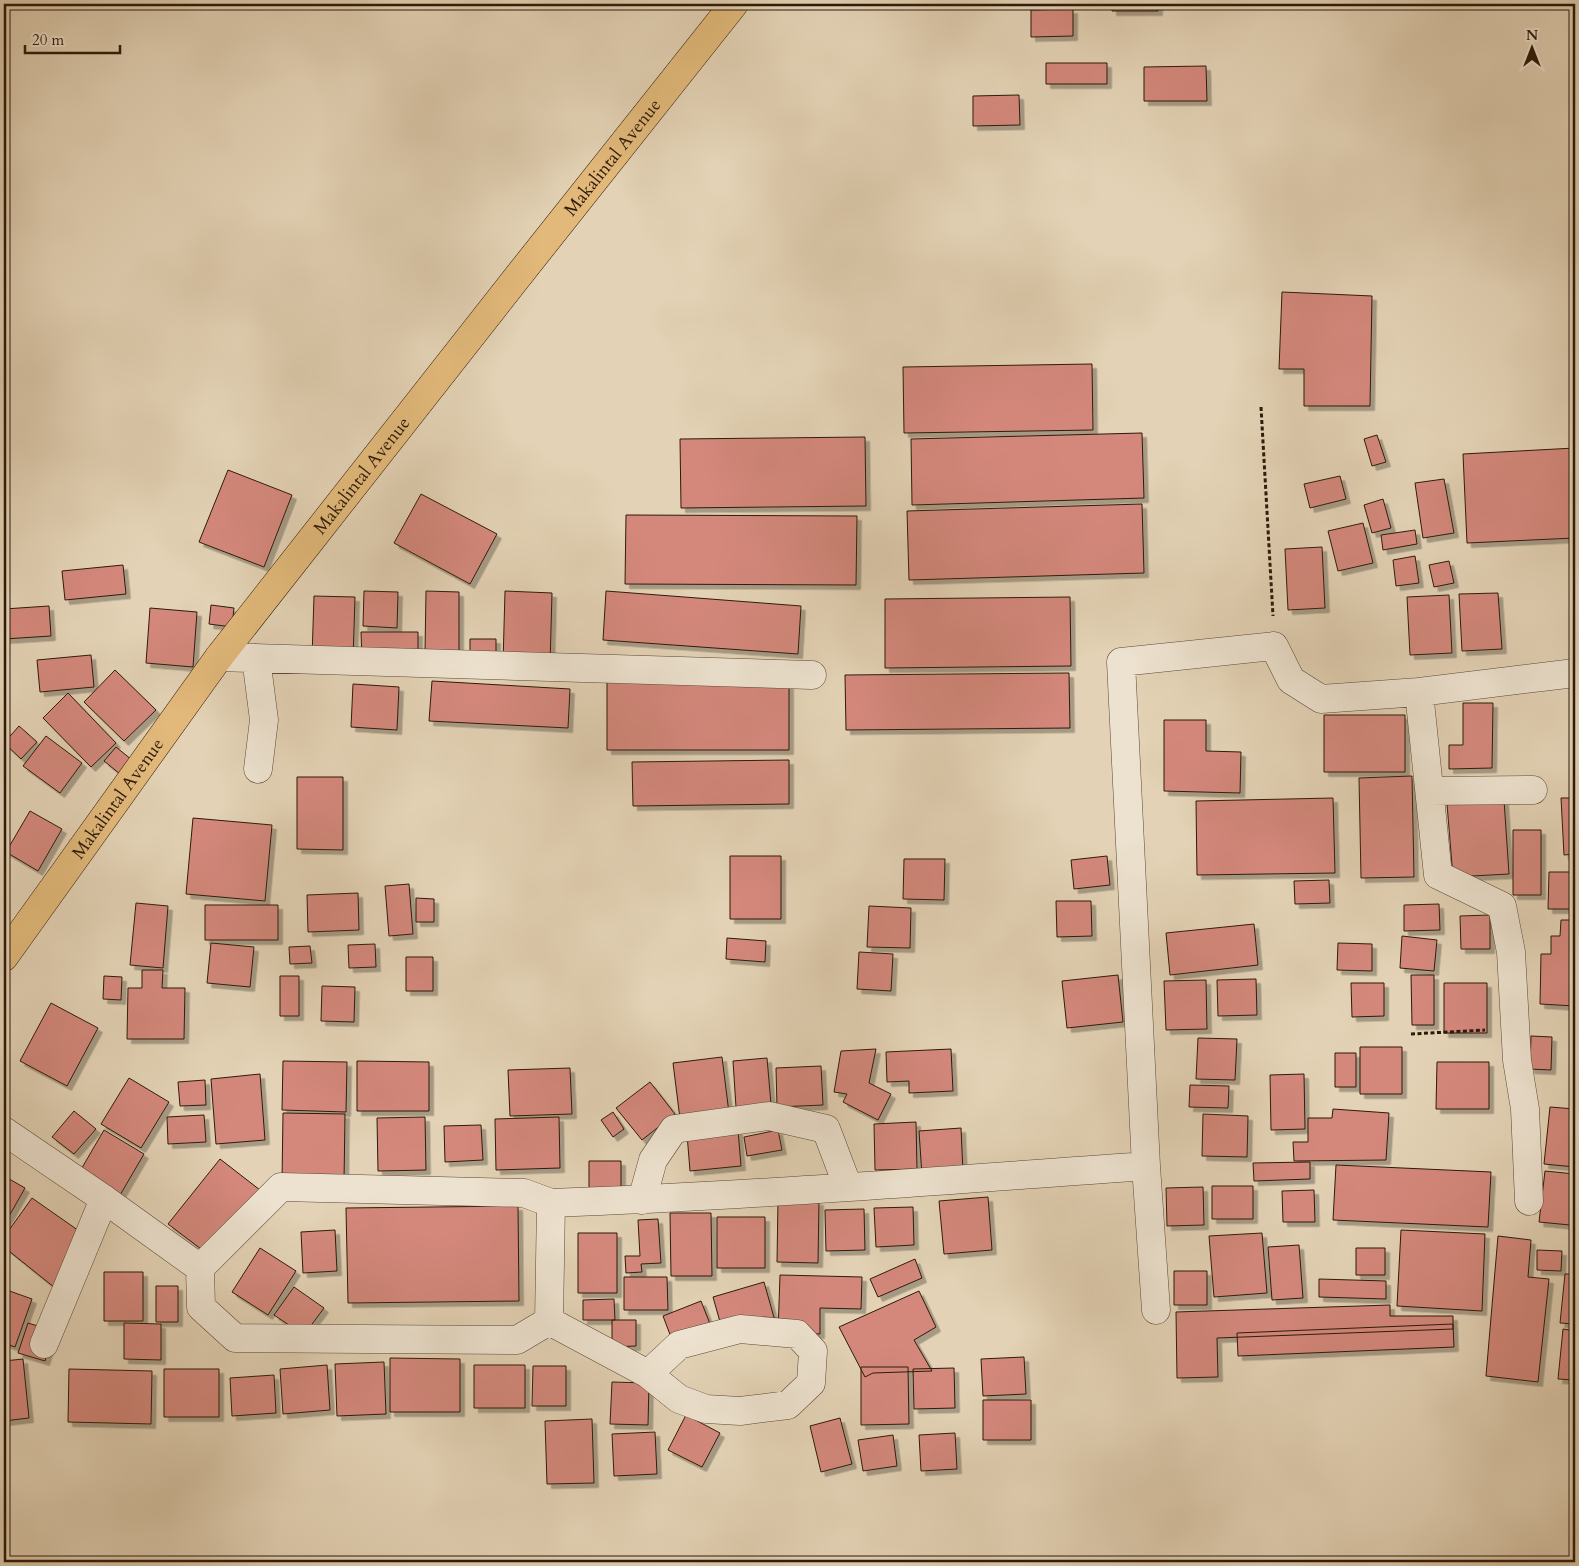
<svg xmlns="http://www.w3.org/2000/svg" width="1579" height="1566" font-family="Cardo,serif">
<defs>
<filter id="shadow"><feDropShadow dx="4.5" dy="4.5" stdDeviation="0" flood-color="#0004"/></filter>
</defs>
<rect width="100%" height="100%" fill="#e3d2b5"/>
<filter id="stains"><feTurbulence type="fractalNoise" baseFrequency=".004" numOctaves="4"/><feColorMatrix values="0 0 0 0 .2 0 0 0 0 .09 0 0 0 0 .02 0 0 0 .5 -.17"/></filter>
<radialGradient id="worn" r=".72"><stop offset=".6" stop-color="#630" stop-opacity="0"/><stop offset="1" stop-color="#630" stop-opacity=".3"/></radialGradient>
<path fill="#d4887c" stroke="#2d1a0a" filter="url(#shadow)" d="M1112 4H1158V11H1112Z
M1073 9V36L1031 37V10Z
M1046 63H1107V84H1046Z
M1206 66 1207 101H1144V67Z
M1019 95 1020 125 973 126V96Z
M1282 292 1372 296 1370 406H1304V369H1279Z
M1092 364 1093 430 904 433 903 367Z
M1142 433 1144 498 912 505 911 439Z
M1377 435 1386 462 1372 466 1364 439Z
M865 437 866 506 681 508 680 439Z
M1575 448V538L1467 543 1463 454Z
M228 470 292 495 264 567 199 542Z
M1340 476 1346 499 1310 508 1304 484Z
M1444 479 1454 533 1423 538 1415 483Z
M421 494 497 534 470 584 394 543Z
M1383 499 1391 528 1372 533 1364 505Z
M1142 504 1144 573 909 580 907 511Z
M626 515 857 516 856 585 625 584Z
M1363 523 1373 563 1338 571 1328 531Z
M1415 530 1417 544 1383 550 1381 535Z
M1322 547 1325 608 1288 610 1285 549Z
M1415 556 1419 583 1396 586 1393 560Z
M1449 561 1454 583 1434 587 1429 565Z
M123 565 126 594 65 600 62 571Z
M364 591 398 592 397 628 363 626Z
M426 591 459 592V653L425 652Z
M505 591 552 593 550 665 503 663Z
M606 591 801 606 798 654 603 640Z
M1498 593 1502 649 1462 651 1459 594Z
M1449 595 1452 653 1410 655 1407 597Z
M314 596 355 597 353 660 312 658Z
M1070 597 1071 666 885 668V599Z
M211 605 234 608 232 627 209 624Z
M49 606 51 636 4 639V609Z
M150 608 197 612 193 667 146 663Z
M361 632H418V661H362Z
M470 639H496V659H470Z
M91 655 94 687 40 692 37 660Z
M115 670 156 710 124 741 84 702Z
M1069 673 1070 728 846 730 845 675Z
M607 678H789V750H607Z
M432 681 570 689 568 728 429 721Z
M353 684 399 687 397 730 351 727Z
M68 693 116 743 91 767 43 718Z
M1463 703H1493L1492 768 1449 769V745H1463Z
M1324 715H1405V772H1324Z
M1164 720H1206V751L1241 752 1240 793 1164 791Z
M19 726 37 742 21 759 4 743Z
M46 736 82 763 60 793 23 766Z
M116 747 132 760 120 774 104 761Z
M789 760V804L633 806 632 762Z
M1412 776 1414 877 1361 878 1359 778Z
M297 777H343V850L297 849Z
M1333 798 1335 873 1197 875 1196 801Z
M1561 798H1575V854L1564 855Z
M1504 800 1509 874 1453 877 1447 804Z
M30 811 62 829 38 871 6 852Z
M193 818 272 825 265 901 186 894Z
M1513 830H1541V895H1513Z
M730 856H781V919H730Z
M1107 856 1110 885 1074 889 1071 860Z
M904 859H945L944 900 903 899Z
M1549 872H1572V909H1548Z
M1329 880 1330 903 1295 904 1294 881Z
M409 884 413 934 389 936 385 886Z
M358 893 359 930 308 932 307 895Z
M416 898 434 899V922H416Z
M1056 901H1091L1092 936 1057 937Z
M136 903 168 906 163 968 130 965Z
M1439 904 1440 930 1404 931V905Z
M205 905H278V940H205Z
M869 906 911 908 910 948 867 947Z
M1490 915V949H1461L1460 916Z
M1561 920H1575V1006L1540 1004 1541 954H1551V936H1560Z
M1254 924 1258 965 1170 975 1166 933Z
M1402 936 1437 940 1434 971 1400 968Z
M727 938 766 941 765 962 726 959Z
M211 943 254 947 250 987 207 983Z
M1338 943 1372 944V971L1337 970Z
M375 944 376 967 349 968 348 945Z
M310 946 312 963 290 964 289 947Z
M859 952 893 954 891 991 857 989Z
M406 957H433V991H406Z
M142 970H163L162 988H185L184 1039H127L128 988H142Z
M1118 975 1123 1022 1067 1028 1062 981Z
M1411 975H1434V1025H1412Z
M104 976 122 977 121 1000 103 999Z
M280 976H299V1016H280Z
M1256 979 1257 1015 1218 1016 1217 980Z
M1206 980 1207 1029 1166 1030 1164 981Z
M1351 983H1384V1016L1352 1017Z
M1444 983H1487V1033H1444Z
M322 986 355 987 354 1022 321 1021Z
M51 1003 98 1028 67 1086 20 1061Z
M1531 1036 1552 1037 1551 1070 1530 1069Z
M1198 1038 1237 1039 1235 1080 1196 1079Z
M1360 1047H1402V1094H1360Z
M876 1049 869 1083 891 1094 878 1120 843 1102 847 1094 834 1092 841 1051Z
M951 1049 953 1091 909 1093V1081L887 1082 886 1052Z
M1335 1053H1356V1087H1335Z
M722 1057 729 1113 680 1119 673 1063Z
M767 1058 771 1104 736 1107 733 1061Z
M283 1061 347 1062 346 1112 282 1110Z
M357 1061 429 1062V1111H357Z
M1437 1062H1489V1109H1436Z
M821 1066 823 1105 777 1107 776 1068Z
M570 1068 572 1114 510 1116 508 1070Z
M260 1074 265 1140 216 1144 211 1079Z
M1304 1074 1305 1129 1271 1130 1270 1075Z
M129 1078 169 1102 141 1148 101 1124Z
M205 1080 206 1105 180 1106 178 1082Z
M650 1082 675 1114 642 1140 616 1108Z
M1190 1085 1229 1086 1228 1108 1189 1107Z
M1550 1107 1575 1109V1167L1544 1164Z
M1333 1109 1389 1113 1386 1160 1294 1161 1293 1142H1308V1118H1332Z
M74 1111 96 1129 74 1154 52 1137Z
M613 1112 624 1129 613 1137 601 1120Z
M283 1113 345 1114 344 1182 282 1181Z
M1203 1114 1248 1116 1247 1157 1202 1156Z
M204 1115 206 1142 168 1144 167 1117Z
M425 1117 426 1170 378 1171 377 1118Z
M559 1117 560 1168 496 1170 495 1119Z
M916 1122 917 1169 875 1170 874 1124Z
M481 1125 483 1160 445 1162 444 1126Z
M961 1128 963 1173 922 1176 919 1131Z
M104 1130 144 1154 116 1202 76 1178Z
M738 1130 741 1166 690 1171 687 1134Z
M778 1130 782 1150 747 1156 744 1137Z
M220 1159 260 1190 209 1255 168 1224Z
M589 1161H621V1195H589Z
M1310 1162V1179L1254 1181 1253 1163Z
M1336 1165 1491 1172 1488 1227 1333 1220Z
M1545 1171 1575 1174 1570 1225 1539 1222Z
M4 1176 25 1188 4 1225Z
M1212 1186H1253V1219H1212Z
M1203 1187 1204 1225 1167 1226 1166 1188Z
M1314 1190 1315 1222H1283L1282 1191Z
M988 1197 992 1250 944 1254 939 1201Z
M32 1198 82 1233 65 1257 74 1265 55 1288 4 1247V1237Z
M778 1200 819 1201 818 1263 777 1262Z
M518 1206 519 1301 348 1303 346 1208Z
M913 1207 914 1245 876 1247 874 1208Z
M864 1209 865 1250 826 1251 825 1210Z
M670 1213H711L712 1276H671Z
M717 1217H765V1268H717Z
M658 1219 661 1263 641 1264 642 1272 626 1273 625 1256H640L638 1220Z
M335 1230 337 1271 303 1273 301 1232Z
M1401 1230 1485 1234 1482 1311 1397 1306Z
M578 1233H617V1293H578Z
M1262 1233 1267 1293 1214 1297 1209 1236Z
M1498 1236 1531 1240 1528 1277 1549 1279 1538 1382 1486 1376Z
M1299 1245 1303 1298 1272 1300 1268 1247Z
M260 1248 296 1271 268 1315 232 1292Z
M1356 1248H1385V1275H1356Z
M1537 1250 1562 1251 1561 1271 1537 1270Z
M915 1259 922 1278 878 1297 870 1279Z
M1174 1271H1207V1305H1174Z
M104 1272H143V1321H104Z
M1565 1274H1575V1324L1560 1323Z
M780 1275 862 1277 861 1309 820 1308V1334L778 1333Z
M624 1277H667L668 1310H624Z
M1319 1279 1386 1281V1299L1319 1297Z
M764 1282 775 1321 724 1336 713 1297Z
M156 1286H178V1322H156Z
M294 1287 324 1308 304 1335 274 1315Z
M4 1289 32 1299 15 1347 4 1343Z
M919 1291 936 1327 914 1340 932 1371 873 1373 865 1377 839 1327Z
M614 1299 615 1320H583V1300Z
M701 1301 716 1339 677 1353 663 1316Z
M1390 1305V1316H1453V1329L1217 1338 1218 1377 1177 1378 1176 1312Z
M612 1320H636V1346L612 1347Z
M28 1323 54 1331 45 1361 18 1353Z
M124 1323 161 1324V1360L124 1359Z
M1453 1324 1454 1347 1238 1356 1237 1333Z
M1563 1329 1575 1331V1380L1558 1379Z
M1024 1357 1026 1394 983 1396 981 1359Z
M390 1358 460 1359V1412H390Z
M23 1359 29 1418 4 1421V1361Z
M384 1362 386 1414 337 1416 335 1364Z
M327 1365 330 1410 283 1414 280 1369Z
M474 1365H525V1408H474Z
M533 1366H566V1406H532Z
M861 1367H908L909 1424 861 1425Z
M954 1368 955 1408 914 1409 913 1369Z
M69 1369 152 1371 151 1424 68 1422Z
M164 1369H219V1417H164Z
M274 1375 276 1413 232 1416 230 1378Z
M612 1382 649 1383 648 1425 610 1424Z
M983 1400H1031V1440H983Z
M686 1415 720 1433 702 1467 668 1450Z
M840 1418 852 1464 821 1472 810 1426Z
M592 1419 594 1483 547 1484 545 1421Z
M655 1432 657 1474 614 1476 612 1434Z
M955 1433 957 1469 921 1471 919 1435Z
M893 1435 897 1466 863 1471 858 1440Z"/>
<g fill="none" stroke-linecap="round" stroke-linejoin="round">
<defs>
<path id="minor" d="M219 657 812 675
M256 658 264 720 258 769
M1430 791 1533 790
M4 1131 104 1199 200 1268
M281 1187 524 1193 551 1203 549 1321 517 1340 235 1338 201 1307 200 1268Z
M642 1200 653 1160 674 1129 769 1116 826 1129 848 1187
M1529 1201 1525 1109 1517 1060 1511 952 1502 906 1438 875 1419 692 1575 673
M551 1203C750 1196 948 1180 1146 1166
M1156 1310 1146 1166 1121 662 1274 646 1291 680 1321 699 1419 692
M549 1321 648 1374 679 1399 706 1409 740 1411 788 1405 811 1383 813 1351 797 1334 740 1329 679 1345 648 1374
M44 1344 104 1199"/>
<g id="major">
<path id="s1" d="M4 957 219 657 519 275 734 4"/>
</g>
</defs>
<use href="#minor" stroke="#5a4835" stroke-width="29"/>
<use href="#major" stroke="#2d1a0a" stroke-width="29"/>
<path stroke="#2d1a0a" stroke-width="3" stroke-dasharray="4 2.5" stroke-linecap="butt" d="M1261 407 1273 616
M1411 1034 1485 1030"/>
<use href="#minor" stroke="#ede2cf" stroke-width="28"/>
<use href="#major" stroke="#e2b97a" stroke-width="28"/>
</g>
<g text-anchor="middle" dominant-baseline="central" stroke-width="4" stroke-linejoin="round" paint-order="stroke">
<g font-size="18" fill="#2d1a0a" stroke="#ede2cf">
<text stroke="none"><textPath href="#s1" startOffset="1005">Makalintal Avenue</textPath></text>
<text stroke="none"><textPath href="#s1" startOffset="600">Makalintal Avenue</textPath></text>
<text stroke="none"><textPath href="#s1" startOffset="195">Makalintal Avenue</textPath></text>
</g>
</g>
<rect width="1579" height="1566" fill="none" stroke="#e3d2b5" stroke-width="20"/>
<rect x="5" y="5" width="1569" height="1556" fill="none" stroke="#2d1a0a" stroke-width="2.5"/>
<rect x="10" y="10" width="1559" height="1546" fill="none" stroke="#2d1a0a"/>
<g transform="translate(1532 48)" stroke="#ede2cf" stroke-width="4" paint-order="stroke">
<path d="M0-4L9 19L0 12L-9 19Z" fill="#2d1a0a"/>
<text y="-8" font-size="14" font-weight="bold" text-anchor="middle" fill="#2d1a0a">N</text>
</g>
<path d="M25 45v8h95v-8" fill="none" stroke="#2d1a0a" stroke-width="2.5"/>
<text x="32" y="45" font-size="15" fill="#2d1a0a" stroke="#ede2cf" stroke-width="4" paint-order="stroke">20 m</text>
<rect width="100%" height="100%" filter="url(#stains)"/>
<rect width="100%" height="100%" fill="url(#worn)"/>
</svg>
